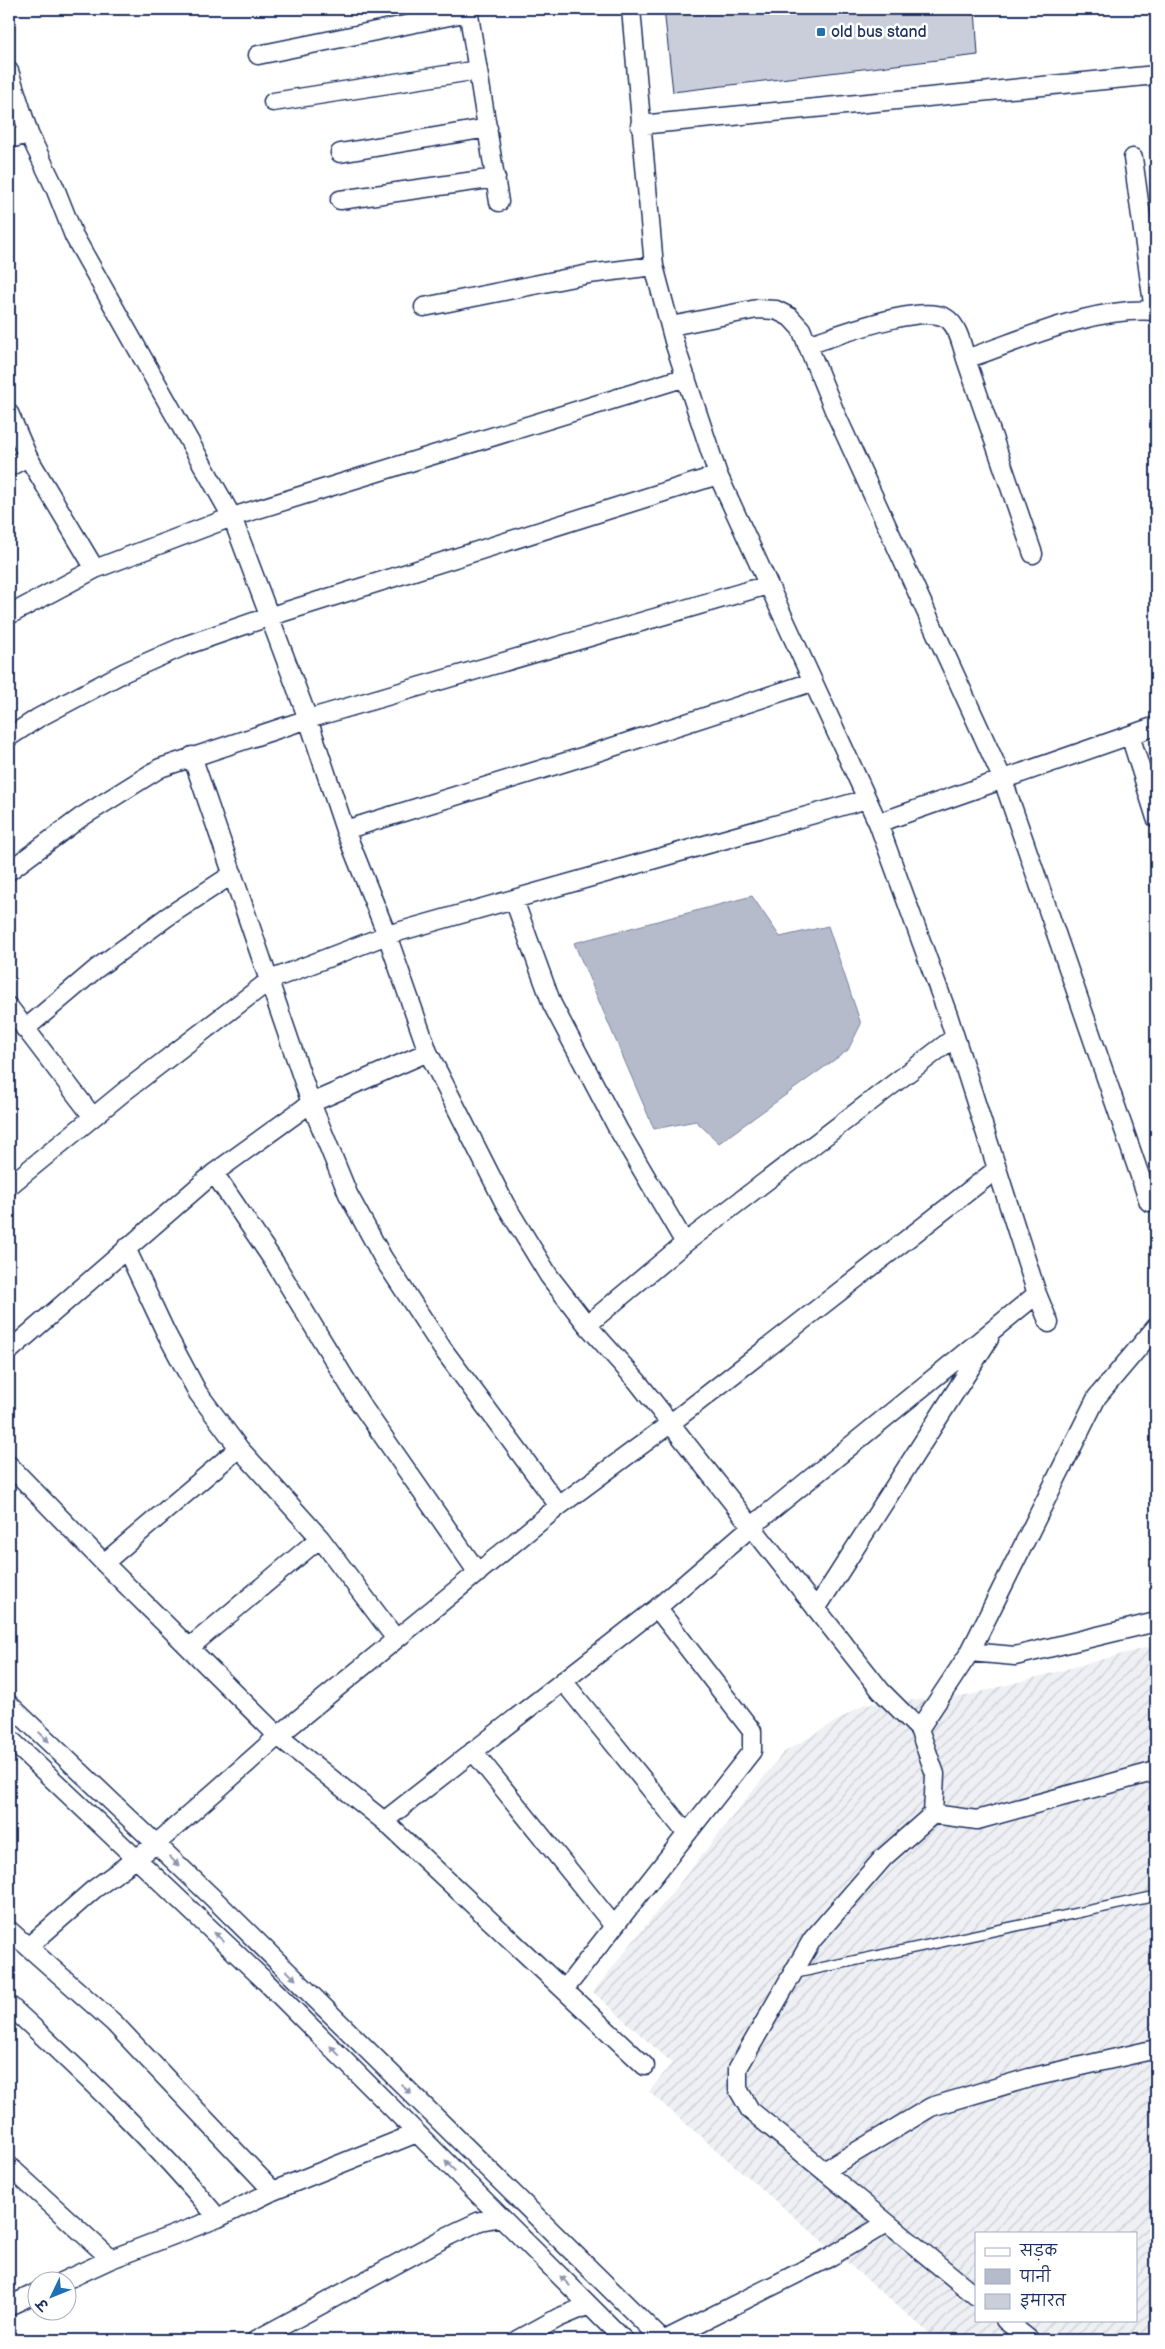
<svg xmlns="http://www.w3.org/2000/svg" width="1165" height="2349" font-family="'Balsamiq Sans','Playpen Sans Deva',sans-serif">
<defs>
<pattern id="industrial-furrows" width="10" height="10" patternUnits="userSpaceOnUse" patternTransform="scale(1.25)"><rect width="10" height="10" fill="#eff0f4"/><path d="M-1 1l2-2M0 10L10 0M9 11l2-2" fill="none" stroke="#ccced4"/></pattern>
</defs>
<rect width="100%" height="100%" fill="#fff"/>
<filter id="ink" filterUnits="userSpaceOnUse"><feTurbulence type="fractalNoise" baseFrequency=".02" numOctaves="2"/><feDisplacementMap in="SourceGraphic" scale="10" xChannelSelector="R" yChannelSelector="G"/><feConvolveMatrix kernelMatrix="1 2 1 2 8 2 1 2 1" color-interpolation-filters="sRGB"/></filter>
<g filter="url(#ink)">
<path fill="url(#industrial-furrows)" fill-rule="evenodd" d="M1156 1645V2340H937L649 2092 672 2063 593 1992 783 1753 865 1704 966 1696ZM976 2233H1136V2320H976Z"/>
<path fill="#b5bbca" stroke="#77839f" d="M752 896 780 937 828 926 861 1024 848 1050 719 1143 696 1121 654 1129 574 943Z"/>
<path fill="#caceda" stroke="#1b2f5e" d="M664 9H975L978 55 673 92Z"/>
<g fill="none" stroke-linecap="round" stroke-linejoin="round">
<defs>
<path id="service" d="M792 1974 1156 1896"/>
<path id="minor" d="M468 9 499 202
M631 9 654 266 675 345 718 475 878 823 948 1015 1037 1294 1049 1323
M258 55 469 12
M9 71 29 134 55 188 74 236 232 517 308 719 345 830 387 935 428 1052 505 1204 549 1276 587 1325 637 1381 881 1691 919 1729 935 1774 933 1814 884 1857 812 1940 738 2068V2089L750 2110 976 2296
M273 102 478 70
M640 125 1156 75
M9 139 29 134
M340 153 488 128
M1133 158 1154 311
M340 200 496 178
M424 307 589 274 654 266
M671 326 757 309 776 310 790 317 801 329 834 410 1003 780 1149 1202
M807 345C837 336 920 303 946 318 958 325 962 346 966 359L1033 554
M966 359C1025 339 1094 306 1156 311
M9 413 28 457 95 569
M9 467 28 457
M9 615 95 569 232 517 686 377
M1130 735 1156 818
M9 737 38 718 125 672 184 646 268 617 718 475
M192 756 311 1103 348 1194 383 1258 442 1348 559 1506
M878 823 1156 726
M345 830 585 756 812 682
M9 871 80 818 160 768 308 719 768 585
M514 900 552 1004 618 1129 685 1243
M9 1007 93 1117
M25 1029 96 969 167 917 233 874
M214 1173 275 1263 360 1403 478 1573
M9 1186 125 1091 270 980 387 935 867 799
M126 1248 166 1333 198 1393 239 1448 320 1538 396 1639
M587 1325 685 1243 955 1037
M9 1351 214 1173 311 1103 428 1052
M9 1465 104 1563 278 1736 384 1821 645 2066
M104 1563 239 1448
M816 1609 989 1339
M190 1647 320 1538
M970 1652 1015 1656 1156 1622
M563 1681 687 1834
M9 1704 213 1898 662 2340
M919 1729 970 1652 1097 1397 1156 1327
M9 1738 262 1978 624 2340
M473 1751 614 1926
M933 1814 977 1820 1156 1771
M384 1821 657 1608 751 1527 1037 1294
M9 1930 114 2023 273 2191
M28 1947 93 1890 156 1844 278 1736 559 1506 671 1423 997 1169
M564 1990 752 1751V1731L657 1608
M9 2005C82 2072 154 2141 218 2218
M9 2166 111 2259
M824 2171 931 2107 1029 2078 1156 2049
M61 2282 111 2259 218 2218 273 2191 417 2133
M9 2306 38 2292
M1005 2320 1030 2340
M256 2340 448 2236 480 2221 501 2217
M518 2340 558 2318 589 2305
M665 2340 828 2258 887 2223"/>
</defs>
<use href="#service" stroke="#1b2f5e" stroke-width="12"/>
<use href="#minor" stroke="#1b2f5e" stroke-width="21"/>
<use href="#service" stroke="#fff" stroke-width="9"/>
<use href="#minor" stroke="#fff" stroke-width="18"/>
</g>
<defs><path id="oneway-solid" d="M-6-.8H1V-3.2L6.5 0L1 3.2V.8H-6Z" transform="scale(1.25)"/></defs>
<g fill="#8d97ae">
<use href="#oneway-solid" transform="translate(44 1737) rotate(44)"/>
<use href="#oneway-solid" transform="translate(174 1861) rotate(44)"/>
<use href="#oneway-solid" transform="translate(219 1937) rotate(-137)"/>
<use href="#oneway-solid" transform="translate(291 1975) rotate(45)"/>
<use href="#oneway-solid" transform="translate(335 2051) rotate(-135)"/>
<use href="#oneway-solid" transform="translate(406 2089) rotate(45)"/>
<use href="#oneway-solid" transform="translate(450 2166) rotate(-135)"/>
<use href="#oneway-solid" transform="translate(565 2281) rotate(-135)"/>
</g>
</g>
<rect fill="#1f6fb2" stroke="#fff" stroke-width="2" x="816" y="27" width="10" height="10" rx="2.5"/>
<g text-anchor="middle" dominant-baseline="central" stroke-width="5" stroke-linejoin="round" paint-order="stroke">
<g font-size="16" fill="#1b2f5e" stroke="#fff" text-anchor="start">
<text x="831" y="32">old bus stand</text>
</g>
</g>
<rect width="1165" height="2349" fill="none" stroke="#fff" stroke-width="30"/>
<rect x="15" y="15" width="1135" height="2319" fill="none" stroke="#1b2f5e" stroke-width="2" filter="url(#ink)"/>
<rect x="975" y="2232" width="162" height="90" fill="#ffffff" stroke="#a4acbf"/>
<rect x="985" y="2248" width="25" height="8" fill="#ffffff" stroke="#a4acbf"/>
<text x="1020" y="2256" font-size="15" fill="#1b2f5e">सड़क</text>
<rect x="985" y="2269" width="25" height="15" fill="#b5bbca" stroke="#a4acbf"/>
<text x="1020" y="2282" font-size="15" fill="#1b2f5e">पानी</text>
<rect x="985" y="2294" width="25" height="15" fill="#caceda" stroke="#a4acbf"/>
<text x="1020" y="2306" font-size="15" fill="#1b2f5e">इमारत</text>
<g transform="translate(52 2296) rotate(227)"><circle r="24" fill="#ffffff" stroke="#a4acbf"/>
<path d="M0-4L9 19L0 12L-9 19Z" fill="#1f6fb2"/>
<text y="-8" font-size="14" font-weight="bold" text-anchor="middle" fill="#1b2f5e">उ</text>
</g>
</svg>
